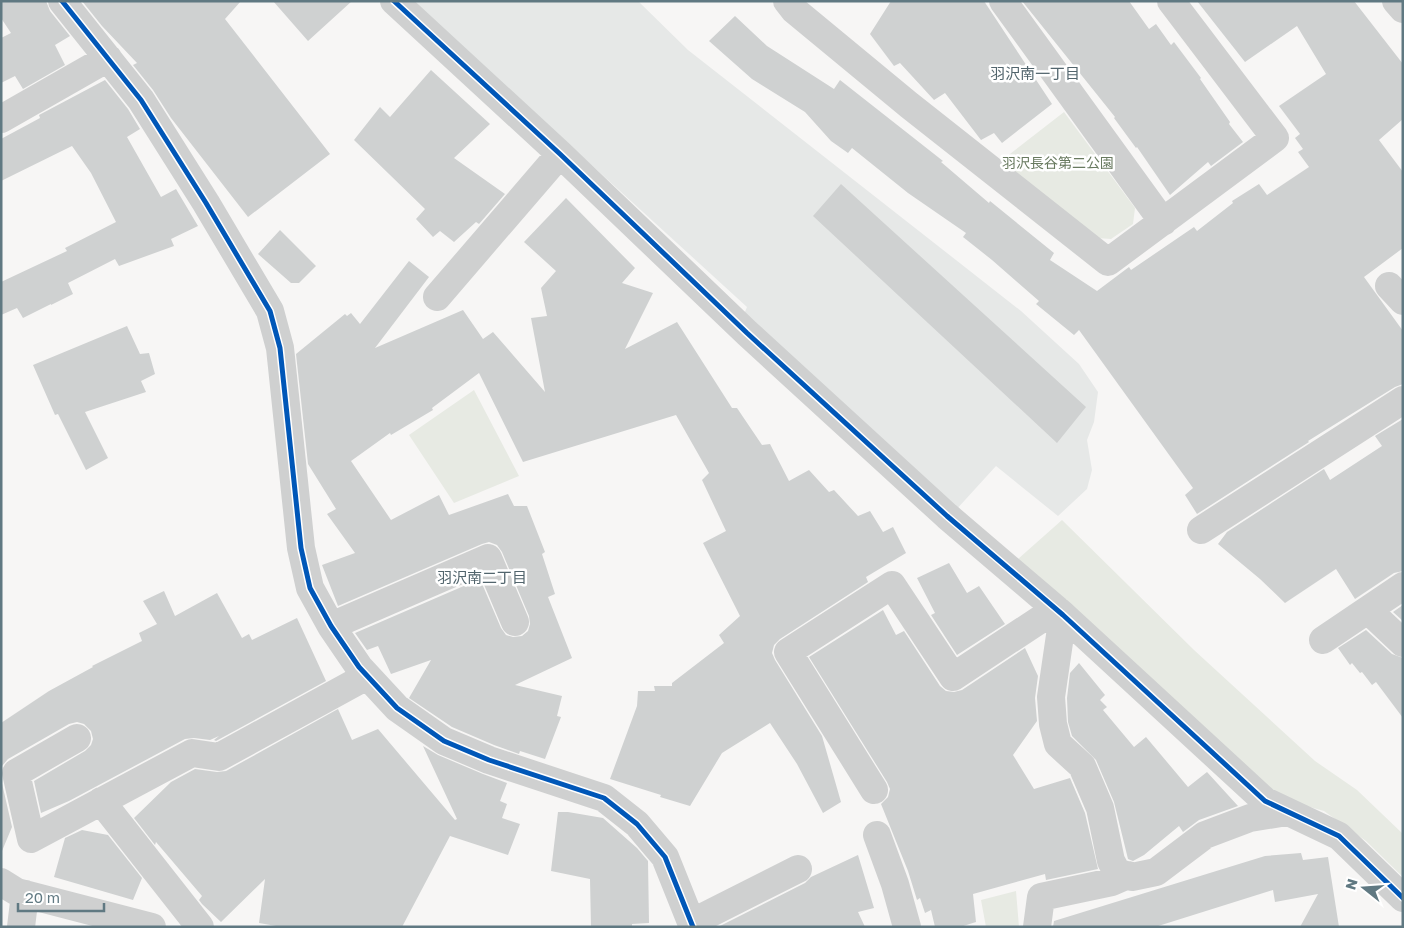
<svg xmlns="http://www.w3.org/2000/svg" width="1404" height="928" font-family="'Golos Text','Noto Sans JP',sans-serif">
<rect width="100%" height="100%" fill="#f7f6f5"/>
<path fill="#e6e8e7" d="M412 1H638L688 50 1021 311 1079 364 1098 392 1094 422 1087 440 1092 470 1087 489 1058 516 996 466 955 511 742 319 747 307Z"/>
<path fill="#e7eae3" d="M1064 112 1135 208 1133 224 1111 239 1097 238 1001 161Z
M474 390 519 476 454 503 409 435Z
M1062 520 1194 650 1315 761 1357 790 1403 834V877L1366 841 1324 811 1275 797 1018 559Z
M1016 891 1019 927H986L981 900Z"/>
<path fill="#cfd1d1" d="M1 1H46L50 11 70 36 55 45 65 65 23 89 15 76 1 83V38L11 33 1 18Z
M82 1H241L225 19 330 154 248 217 171 118 153 90 133 65 137 63 102 26Z
M273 1H352L308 41Z
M891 1H984L1052 104 1002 143 994 133 981 140 945 93 934 100 900 63 894 66 870 34Z
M1022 1H1129L1149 29 1156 24 1171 45 1174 42 1201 78 1200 79 1230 122 1229 124 1243 142 1211 166 1208 162 1170 195 1137 147 1136 148 1114 118 1115 117Z
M1197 1H1354L1403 64V119L1379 140 1403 172V248L1364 277 1403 331V384L1395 387 1308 441 1309 442 1197 514 1185 495 1193 488 1079 330 1074 335 1036 304 1039 301 992 260 963 237 966 233 908 193 852 148 848 153 831 141 805 112 752 79 709 41 735 16 767 46 834 89 840 80 943 161 941 162 989 203 990 201 1054 253 1050 260 1097 291 1129 267 1131 270 1194 227 1197 231 1233 203 1232 201 1259 184 1267 195 1309 167 1298 152 1303 149 1295 138 1300 134 1279 106 1326 74 1297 26 1245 62Z
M431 70 490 124 454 158 505 194 479 224 476 222 454 242 440 231 433 237 416 219 425 209 354 140 380 107 390 117Z
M105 80 128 109 140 129 127 137 161 197 176 189 198 226 171 239 174 246 119 266 115 259 68 283 73 294 51 305V304L23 318 17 308 1 315V282L67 251 65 248 116 222 91 173 72 146 1 181V139L40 118 39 115Z
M841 184 1086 407 1057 443 813 216Z
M566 198 635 268 622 283 653 293 625 349 677 322 732 408H737L762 445 770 444 789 481 809 470 829 492 834 490 858 516 870 511 883 532 893 527 906 553 866 577 868 582 780 639 774 645 772 653 775 660 822 736 841 802 823 813 797 764 770 723 722 753 690 806 660 797 661 795 610 779 637 706 638 691H655L654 686H672V683L724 643 719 635 740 616 703 543 726 531 702 480 709 473 676 415 523 462 479 373 432 408 433 410 391 435 390 433 351 461 391 520 439 495 449 515 508 494 514 506H527L545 552 542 554 555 594 548 597 572 658 515 685 562 696 557 716 561 717 545 759 520 751 519 754 494 745 452 727 409 698 431 660 391 674 378 646 367 650 355 633 480 579 501 628 506 635 513 637 522 636 528 631 530 624 529 616 502 552 497 545 489 542 482 544 338 606 322 565 355 553 327 514 336 509 308 464 296 354 345 314 347 316 351 313 360 324 409 261 429 277 375 348 463 310 483 339 493 332 545 392 531 318 547 316 541 288 556 271 524 242Z
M280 230 316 266 299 283H291L258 254Z
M127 326 140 354 149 353 155 374 141 381 146 392 85 412 108 458 86 470 58 414 55 415 33 365Z
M1403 419V571L1394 573 1355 599 1336 569 1285 603 1260 579 1218 544 1227 532 1324 469 1330 480 1382 446 1375 436Z
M949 563 967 593 979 586 1005 624 957 655 931 615 935 613 917 578Z
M164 591 175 616 217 593 242 638 249 634 252 640 297 618 326 681 216 741 214 740 219 736 210 740 194 738 185 739 69 801 41 813 34 781 85 751 91 745 93 739 91 731 84 724 77 722 69 724 8 759 2 766 1 770V723L49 691 93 667 92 666 142 641 139 633 157 624 143 601Z
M1403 605V621L1393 612Z
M883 610 896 635 904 631 940 686 946 691 954 692 962 690 1025 648 1038 676 1035 698 1037 721 1013 755 1034 789 1070 778 1085 813 1098 869 1046 880 1045 874 973 894 976 922 960 927H935L931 910 925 913 920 898 917 900 908 871 881 804 888 797 890 789 887 782 809 657Z
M1366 630 1392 654 1403 658V718L1376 682 1372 685 1362 672 1360 673 1352 663 1350 665 1338 648Z
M1079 663 1105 695 1100 700 1107 707 1103 710 1134 747 1146 737 1188 787 1207 772 1238 806 1199 820 1183 832 1179 826 1144 855 1133 861 1128 859 1114 802 1096 760 1072 736 1068 722 1067 698 1070 673Z
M338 709 352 740 378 729 455 820 457 819 423 746 438 755 483 774 507 783 500 801 507 804 502 818 520 824 508 855 450 836 402 927H282L259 923 265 879 221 922 202 904 199 900 202 896 156 842 155 845 134 818 171 782 195 769 217 772 226 771Z
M1 779 12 827 2 851H1Z
M558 812H568L603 818 637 848 648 861 649 923 632 924V927H591L590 879 551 871Z
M82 830 108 835 142 878 133 900 54 877 65 838Z
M1301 853 1303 860 1328 857 1339 927H1300L1318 894 1275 902 1273 890 1155 927H1053L1054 921 1265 856Z
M858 855 874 908 858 912 865 927H718L805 883 811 877Z"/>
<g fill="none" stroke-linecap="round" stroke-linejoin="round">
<path stroke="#cfd0d0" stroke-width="28" d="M62 1 141 100 206 203 270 311 280 348 301 548 310 588 331 626 359 667 397 708 444 741 489 760 604 798 637 824 665 857 693 927
M394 1 560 154 747 333 947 516 1063 615 1265 801 1339 836 1403 898
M787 1 794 10 909 105 1108 262 1275 138 1171 1
M1003 1 1163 222
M1396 1 1403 9
M1 119 108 58
M1389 286 1403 301
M437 297 560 154
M1201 530 1403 400
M1368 610 1403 643
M1063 615 1051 697 1053 724 1058 744 1082 766 1100 808 1111 861 1117 872 1132 877 1156 872 1205 835 1250 818 1287 812
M331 626 488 558 515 622
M1323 640 1403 586
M77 738 16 773 31 839 192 753 219 757 367 676
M874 790 788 652 892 585 953 677 1056 609
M101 801 200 927
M877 835 895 884 907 927
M1 882 17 892 152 927
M691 923 798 869
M21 927 25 894
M1037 927 1041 897 1112 882 1128 875"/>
<defs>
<path id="cycleway" d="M62 1 141 100 206 203 270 311 280 348 301 548 310 588 331 626 359 667 397 708 444 741 489 760 604 798 637 824 665 857 693 927
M394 1 560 154 747 333 947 516 1063 615 1265 801 1339 836 1403 898"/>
</defs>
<use href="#cycleway" stroke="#fff" stroke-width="8"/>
<use href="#cycleway" stroke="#0057b8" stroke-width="5"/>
</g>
<g text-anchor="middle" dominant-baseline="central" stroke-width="5" stroke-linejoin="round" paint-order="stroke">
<g font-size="14" fill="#687a5f" stroke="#fff">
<text x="1058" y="162">羽沢長谷第二公園</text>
</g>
<g font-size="15" fill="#52656d" stroke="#fff">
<text x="1035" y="73">羽沢南一丁目</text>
<text x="482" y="577">羽沢南二丁目</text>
</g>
</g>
<rect width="1404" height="928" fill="none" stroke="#607982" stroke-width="5"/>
<g transform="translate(1364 888) rotate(287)" stroke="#ffffff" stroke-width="4" paint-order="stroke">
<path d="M0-4L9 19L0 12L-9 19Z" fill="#607982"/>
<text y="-8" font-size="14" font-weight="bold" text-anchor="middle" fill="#607982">N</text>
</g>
<path d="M18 903v8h86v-8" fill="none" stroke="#607982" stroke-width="2.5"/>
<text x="25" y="903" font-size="15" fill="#607982" stroke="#ffffff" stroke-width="4" paint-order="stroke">20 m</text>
</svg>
